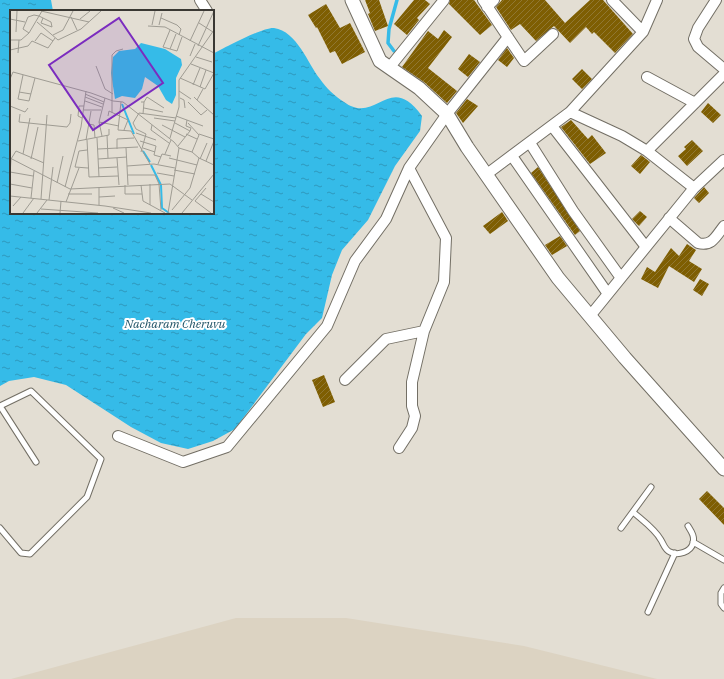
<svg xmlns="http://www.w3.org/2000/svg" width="724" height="679" font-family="'IBM Plex Serif',serif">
<defs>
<pattern id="water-ripples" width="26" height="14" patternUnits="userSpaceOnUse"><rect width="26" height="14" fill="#35bbe8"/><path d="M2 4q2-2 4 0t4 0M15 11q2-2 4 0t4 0" fill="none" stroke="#2e99bd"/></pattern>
<pattern id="building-hatch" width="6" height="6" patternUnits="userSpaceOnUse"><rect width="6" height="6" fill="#7e5e02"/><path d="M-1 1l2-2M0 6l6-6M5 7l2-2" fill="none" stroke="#907732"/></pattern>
</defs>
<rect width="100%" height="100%" fill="#e3ded3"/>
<path fill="#dcd3c2" d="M236 618H346L524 646 657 679H11Z"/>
<path fill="url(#water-ripples)" d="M0 0H51L53 11H11V213H213V54C224 48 263 27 274 28 297 31 308 64 320 79 326 88 335 96 344 102 377 126 389 70 422 116L420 131 395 166 368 220 342 250 332 275 322 318 306 334 235 429 213 441 188 449 161 443 131 427 66 385 34 377 9 381 0 386Z"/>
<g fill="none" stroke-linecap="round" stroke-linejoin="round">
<path stroke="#35bbe8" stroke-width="3.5" d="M394 51 388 43 389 29 397 0"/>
</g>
<path fill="url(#building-hatch)" d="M365 0H379L388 26 375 31 368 14 370 13Z
M414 0H425L430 4 417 18 419 20 407 35 394 24Z
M450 0H474L492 25 480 35 449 4Z
M502 0H545L565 23 590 0H603L633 34 615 53 594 32 592 34 586 27 570 43 554 26 536 41 520 24 511 30 496 7Z
M326 4 340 28 350 23 365 52 342 64 335 51 330 53 317 27 316 28 308 15Z
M444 30 452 37 428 68 457 91 447 103 424 82 402 67 428 31 438 39Z
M507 48 514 58 507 67 498 60Z
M469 54 480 62 468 77 458 69Z
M582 69 592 79 582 89 572 79Z
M467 99 478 106 463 123 456 113Z
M708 103 721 115 713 123 701 112Z
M571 120 588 139 592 135 606 153 590 164 561 127Z
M692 140 703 151 687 166 678 156 686 149 684 147Z
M641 155 650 162 640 174 631 166Z
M538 167 580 231 575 235 531 173Z
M704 187 709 193 699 203 694 198Z
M640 211 647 217 639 226 632 219Z
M502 212 508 221 490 234 483 226Z
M560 236 567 246 552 255 545 245Z
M687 244 696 250 689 261 702 269 694 282 669 266 658 288 641 279 647 267 655 272 671 248 679 256Z
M700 279 709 284 702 296 693 290Z
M324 375 335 402 323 407 312 380Z
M707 491 724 508V525L699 499Z"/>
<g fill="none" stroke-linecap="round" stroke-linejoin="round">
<defs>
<path id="service" d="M633 512C642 520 655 529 661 540 664 545 665 550 670 552 678 556 691 552 693 543 695 536 691 531 688 526
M0 528 21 553 30 554 87 497 101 459 31 391 0 406 36 462
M621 528 651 487
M693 542 724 560
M724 588 721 593V604L724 608
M648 612 675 553"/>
<path id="minor" d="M200 0 207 11
M483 0 524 61 553 34
M612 0 643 32
M716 0 698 28 694 39 698 47 724 69
M487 7 494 0
M389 68 444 0
M647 77 695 103
M570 112 622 136 647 151 694 188
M552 126 646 247
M530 143 573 211 621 278
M647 151 724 74
M512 156 608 294
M487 174 570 112 643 32 657 0
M669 218 698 243C712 247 716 236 724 226
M590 316 694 188 724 160
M345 380 386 339 424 331
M118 436 183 462 227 447 327 326 355 261 386 219 409 168 447 114 508 37
M399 448 412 428 415 416 412 406V382L424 331 444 282 446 238 409 168"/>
<path id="tertiary" d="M352 0 380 61 419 88 447 114 467 147 558 278 625 358 724 469"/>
</defs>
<use href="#service" stroke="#736f65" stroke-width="7"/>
<use href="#minor" stroke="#736f65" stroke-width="12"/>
<use href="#tertiary" stroke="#736f65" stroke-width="15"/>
<use href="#service" stroke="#fff" stroke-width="5"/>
<use href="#minor" stroke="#fff" stroke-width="10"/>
<use href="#tertiary" stroke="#fff" stroke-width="13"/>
</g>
<g text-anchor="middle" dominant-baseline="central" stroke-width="4" stroke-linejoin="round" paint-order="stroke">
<g font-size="12" font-style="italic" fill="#1f5366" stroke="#fff">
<text x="175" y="323">Nacharam Cheruvu</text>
</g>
</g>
<g transform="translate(10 10)">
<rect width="204" height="204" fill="#e3ded3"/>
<path d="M131 33 155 39 171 49 172 55 166 68V85L162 94 156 90 148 76 135 67 132 79 125 88 112 86 105 89 101 63 103 47 109 41 125 39Z" fill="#35bbe8"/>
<path fill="none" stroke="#35bbe8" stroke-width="2" d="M112 94 124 124M133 141 140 152M141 155 151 175 152 198 159 203"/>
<path fill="none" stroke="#9f9c93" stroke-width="1" d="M31 1 79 12M61 7 67 20M151 8 167 15 171 19 169 25M0 9 15 12M70 9 80 1M27 12 48 30 71 19 91 1M189 13 203 22M142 15 145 1M149 15 152 3M138 16 155 17 204 43M160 20 153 37 167 41 172 27M6 22 7 1M19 23 13 19 18 7 24 5 29 6 41 12 42 17 31 13 33 8M43 25 53 20 63 1M0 30H11L19 23 32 1M25 31 31 23 43 31M180 31 194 1M188 36 204 1M160 39 166 24M0 40 18 36 22 31 38 38 45 28M8 43 9 30M180 46 185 34M186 47 202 52M181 54 204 63M86 56 95 79 103 84M13 65 8 89 19 91 25 68M170 68 195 79 204 63M0 69 3 62 81 83 103 91 113 92 164 132 169 138 182 142 189 148 204 155M183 75 190 58M190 77 196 60M169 81 181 89M9 82 21 84M75 84 94 92M75 87 93 94M184 87 187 90 193 79M170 88 174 90 175 98M187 90 204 105M75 91 92 97M111 92 108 120 121 121 140 154M131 92H134L133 104M134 92 137 87 154 98M178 92 191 105 197 100M0 96 15 102 18 98M134 98 153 102M74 100H91M102 103V45L106 41 113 39M10 104 9 112 57 117 60 113 61 104M98 106 99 101 118 110 114 120M166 106 193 116M72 108 68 106 69 96H74M144 108 165 111M89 112 109 116M165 113 180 121M178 113 189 125 182 142M78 114 84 115 85 128M142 115 141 120 159 133M152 115 175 127M126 123 146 130M176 124 187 129M189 124 204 129M97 125 98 148M92 126 89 112 95 88M87 128 89 167M160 128 169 97V70L204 20M76 130 81 101M77 130 79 167 108 166M68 131 99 125V119M130 131 146 136 144 145 151 147M168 136 180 121 181 118 176 116 177 110M116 138 118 175M133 138 145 142M88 139 128 137M107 139V129L124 128M77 140 69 141 65 157 78 158M131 142 136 124 126 119 123 113 129 103 166 108M13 144 20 108M155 144 161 130M0 148 60 179 160 174 182 190M107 148 109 175M159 148 187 155M21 149 28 117M88 149 117 147M190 149 197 133M196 151 204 131M148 154 152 144 161 146M117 156 144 154 165 158M88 158 107 157M164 160 185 164M0 162 23 166M147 163 164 166M0 165 1 149 6 141 34 153M118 165H145L149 174 151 200M47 173 53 146M0 174 22 178M140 174V195M115 175V184H132M131 175 133 191 155 203M55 177 71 117 76 81M89 177V195M58 184H82M191 184 204 192M0 186 95 196 141 203M89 187 105 186M21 188 24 161M31 189 37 105M39 190 43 157M185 191 201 203M185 191 196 178M56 192 69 158M3 196 11 187M103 198 114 203M31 199 88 203M162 200 180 178 189 148M13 203 24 188M27 203 37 190M50 203 51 191M158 203 169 138M172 203 204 164"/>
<path fill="#7b2cbf" fill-opacity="0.15" stroke="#7b2cbf" stroke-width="2" d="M109 8 153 73 83 120 39 55Z"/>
<rect width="204" height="204" fill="none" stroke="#3a3833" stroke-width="2"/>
</g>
</svg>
